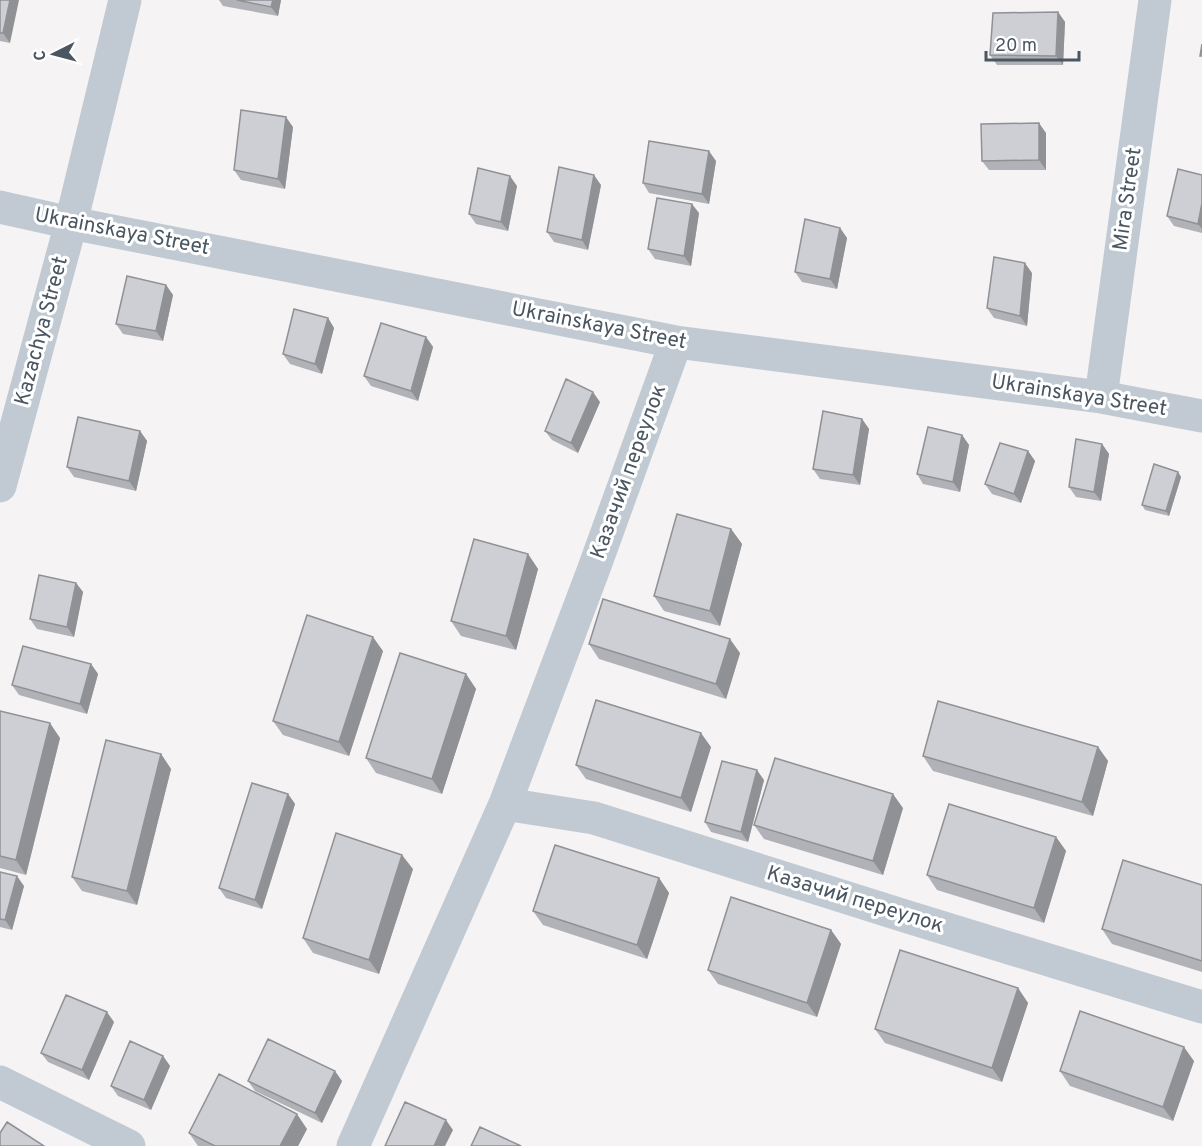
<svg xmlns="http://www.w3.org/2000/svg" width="1202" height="1146" font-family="Overpass,sans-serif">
<rect width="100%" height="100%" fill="#f5f3f3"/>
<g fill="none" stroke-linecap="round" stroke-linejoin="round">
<path stroke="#c1cad2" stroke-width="33" d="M0 207 71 223 676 342 1101 397 1202 416
M1101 397 1155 0
M0 486 71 223 125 0
M505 804 594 818 908 917 1202 1007
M0 1082 129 1146
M353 1146 505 804 593 571 676 342"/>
</g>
<path fill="#b0b2b7" d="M0 0 10 43 0 41Z
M219 0H281L278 16 223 6Z
M1058 12 1065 22 1063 65H997L990 55Z
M293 127 285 189 241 180 234 170Z
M1046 133V170H989L982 161Z
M716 161 709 204 649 193 643 183Z
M1202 175V233L1174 226 1167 216Z
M601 185 588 250 554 242 547 232Z
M517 186 508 231 476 224 469 214Z
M699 213 691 266 655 259 648 249Z
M840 228 847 238 837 289 802 282 795 272Z
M1032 273 1027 326 994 318 987 308Z
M166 285 173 295 163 341 123 334 116 324Z
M328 318 334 328 322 374 290 364 283 354Z
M426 337 433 347 418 401 371 386 364 376Z
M600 402 578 453 552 440 545 431Z
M862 419 869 429 860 485 820 479 813 469Z
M140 431 147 441 136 491 74 477 67 467Z
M962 435 969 445 960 492 923 484 917 474Z
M1102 444 1109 454 1101 501 1076 497 1069 487Z
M1028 451 1035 461 1021 503 992 494 985 484Z
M1178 472 1181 477 1169 516 1145 510 1142 505Z
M731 529 742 544 720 626 664 611 654 596Z
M528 554 538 569 516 650 461 636 451 621Z
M76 583 83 592 74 637 37 629 30 619Z
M589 644 740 653 726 699 599 659Z
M383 651 349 756 283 735 273 721Z
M91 664 98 674 87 714 19 695 12 685Z
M466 674 476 689 442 794 376 773 366 758Z
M0 711 60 738 26 875 0 868Z
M711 747 691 812 586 779 576 765Z
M1098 747 1108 761 1093 816 933 771 923 756Z
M161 754 171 769 137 905 82 891 72 877Z
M764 780 748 842 711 832 705 822Z
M288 794 295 804 262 909 226 898 219 888Z
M903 808 883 875 764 839 754 825Z
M1056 837 1066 851 1044 923 937 890 927 875Z
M413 869 379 974 313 953 303 938Z
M0 872 24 886 12 930 0 927Z
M659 878 669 893 647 959 543 925 533 911Z
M1202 885V972L1112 944 1102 929Z
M831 930 841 944 817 1017 718 984 708 970Z
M1018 988 1028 1003 1002 1082 885 1043 875 1029Z
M114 1022 89 1080 48 1062 41 1053Z
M163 1056 170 1066 151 1110 118 1096 111 1086Z
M1194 1061 1173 1121 1070 1086 1060 1071Z
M248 1081H342L322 1123 255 1091Z
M307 1129 298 1146H198L189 1133Z"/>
<path fill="#909195" d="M10 0H19L10 43 3 33Z
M273 0H281L278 16 271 7Z
M1058 12 1065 22 1063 65 1056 56Z
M286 117 293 127 285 189 278 179Z
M1039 123 1046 133V170L1039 160Z
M709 151 716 161 709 204 702 194Z
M594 175 601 185 588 250 582 240Z
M510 176 517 186 508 231 501 222Z
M1202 203V229L1198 224Z
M692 204 699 213 691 266 684 256Z
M840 228 847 238 837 289 830 279Z
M1025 263 1032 273 1027 326 1020 316Z
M166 285 173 295 163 341 156 331Z
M328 318 334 328 322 374 315 364Z
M426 337 433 347 418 401 411 391Z
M593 392 600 402 578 453 571 443Z
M862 419 869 429 860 485 853 475Z
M140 431 147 441 136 491 129 481Z
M962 435 969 445 960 492 953 482Z
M1102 444 1109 454 1101 501 1094 492Z
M1028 451 1035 461 1021 503 1014 494Z
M1178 472 1181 477 1169 516 1166 511Z
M731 529 742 544 720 626 710 611Z
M528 554 538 569 516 650 506 636Z
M76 583 83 592 74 637 67 627Z
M373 637 383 651 349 756 339 742Z
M730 639 740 653 726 699 716 684Z
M91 664 98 674 87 714 80 704Z
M466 674 476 689 442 794 432 779Z
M50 723 60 738 26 875 16 860Z
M701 733 711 747 691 812 681 798Z
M1098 747 1108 761 1093 816 1082 802Z
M161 754 171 769 137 905 127 891Z
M757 770 764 780 748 842 741 832Z
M288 794 295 804 262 909 255 900Z
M893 794 903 808 883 875 873 861Z
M1056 837 1066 851 1044 923 1034 908Z
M402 855 413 869 379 974 369 960Z
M17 876 24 886 12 930 5 920Z
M659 878 669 893 647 959 637 945Z
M831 930 841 944 817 1017 807 1003Z
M1018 988 1028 1003 1002 1082 992 1068Z
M107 1012 114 1022 89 1080 82 1070Z
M1184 1047 1194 1061 1173 1121 1163 1107Z
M163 1056 170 1066 151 1110 144 1100Z
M335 1071 342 1081 322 1123 315 1113Z
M297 1114 307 1129 298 1146H280Z
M446 1120 453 1130 445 1146H434Z"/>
<path fill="#cdcfd5" stroke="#909195" stroke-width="1.5" d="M0 0H10L3 33H0Z
M237 0H273L271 7Z
M1058 12 1056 56 990 55 993 13Z
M1202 44V56H1200Z
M241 110 286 117 278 179 234 170Z
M1039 123V160L982 161 981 124Z
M649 141 709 151 702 194 643 183Z
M559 167 594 175 582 240 547 232Z
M478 168 510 176 501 222 469 214Z
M1178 169 1202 175V203L1198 224 1167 216Z
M657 198 692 204 684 256 648 249Z
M805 219 840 228 830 279 795 272Z
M994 257 1025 263 1020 316 987 308Z
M127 276 166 285 156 331 116 324Z
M294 309 328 318 315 364 283 354Z
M381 323 426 337 411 391 364 376Z
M566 379 593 392 571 443 545 431Z
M823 411 862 419 853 475 813 469Z
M78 417 140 431 129 481 67 467Z
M928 427 962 435 953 482 917 474Z
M1076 439 1102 444 1094 492 1069 487Z
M1000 443 1028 451 1014 494 985 484Z
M1154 464 1178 472 1166 511 1142 505Z
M677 514 731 529 710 611 654 596Z
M474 539 528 554 506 636 451 621Z
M39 575 76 583 67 627 30 619Z
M603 599 730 639 716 684 589 644Z
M307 615 373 637 339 742 273 721Z
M23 646 91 664 80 704 12 685Z
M400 653 466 674 432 779 366 758Z
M596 700 701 733 681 798 576 765Z
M938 701 1098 747 1082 802 923 756Z
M0 711 50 723 16 860 0 856Z
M106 740 161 754 127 891 72 877Z
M775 758 893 794 873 861 754 825Z
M722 761 757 770 741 832 705 822Z
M252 783 288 794 255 900 219 888Z
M949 804 1056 837 1034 908 927 875Z
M336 833 402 855 369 960 303 938Z
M555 845 659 878 637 945 533 911Z
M1123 860 1202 885V961L1102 929Z
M0 872 17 876 5 920 0 919Z
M731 897 831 930 807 1003 708 970Z
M900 950 1018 988 992 1068 875 1029Z
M66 995 107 1012 82 1070 41 1053Z
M1080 1011 1184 1047 1163 1107 1060 1071Z
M268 1039 335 1071 315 1113 248 1081Z
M130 1041 163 1056 144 1100 111 1086Z
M219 1074 297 1114 280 1146H215L189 1133Z
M405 1102 446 1120 434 1146H385Z
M7 1122 44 1146H0V1133Z
M480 1127 521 1146H471Z"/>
<g text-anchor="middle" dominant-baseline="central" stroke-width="6" stroke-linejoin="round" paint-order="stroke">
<g font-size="21" fill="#4a5661" stroke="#fff">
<text transform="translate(1128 199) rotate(-82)">Mira Street</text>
<text transform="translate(122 232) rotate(11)">Ukrainskaya Street</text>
<text transform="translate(599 326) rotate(11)">Ukrainskaya Street</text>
<text transform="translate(42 331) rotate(-75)">Kazachya Street</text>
<text transform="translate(1079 396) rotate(9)">Ukrainskaya Street</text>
<text transform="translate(629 472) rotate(-70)">Казачий переулок</text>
<text transform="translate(855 900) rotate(17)">Казачий переулок</text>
</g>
</g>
<g transform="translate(54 54) rotate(264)" stroke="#ffffff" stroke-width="4.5" paint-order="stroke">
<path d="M0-4.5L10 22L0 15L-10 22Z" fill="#4a5661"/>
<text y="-9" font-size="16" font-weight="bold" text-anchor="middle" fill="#4a5661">С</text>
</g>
<path d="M986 51v9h93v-9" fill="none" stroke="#4a5661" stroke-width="3"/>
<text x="995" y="51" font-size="18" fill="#4a5661" stroke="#ffffff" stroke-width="4.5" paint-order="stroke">20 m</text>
</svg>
